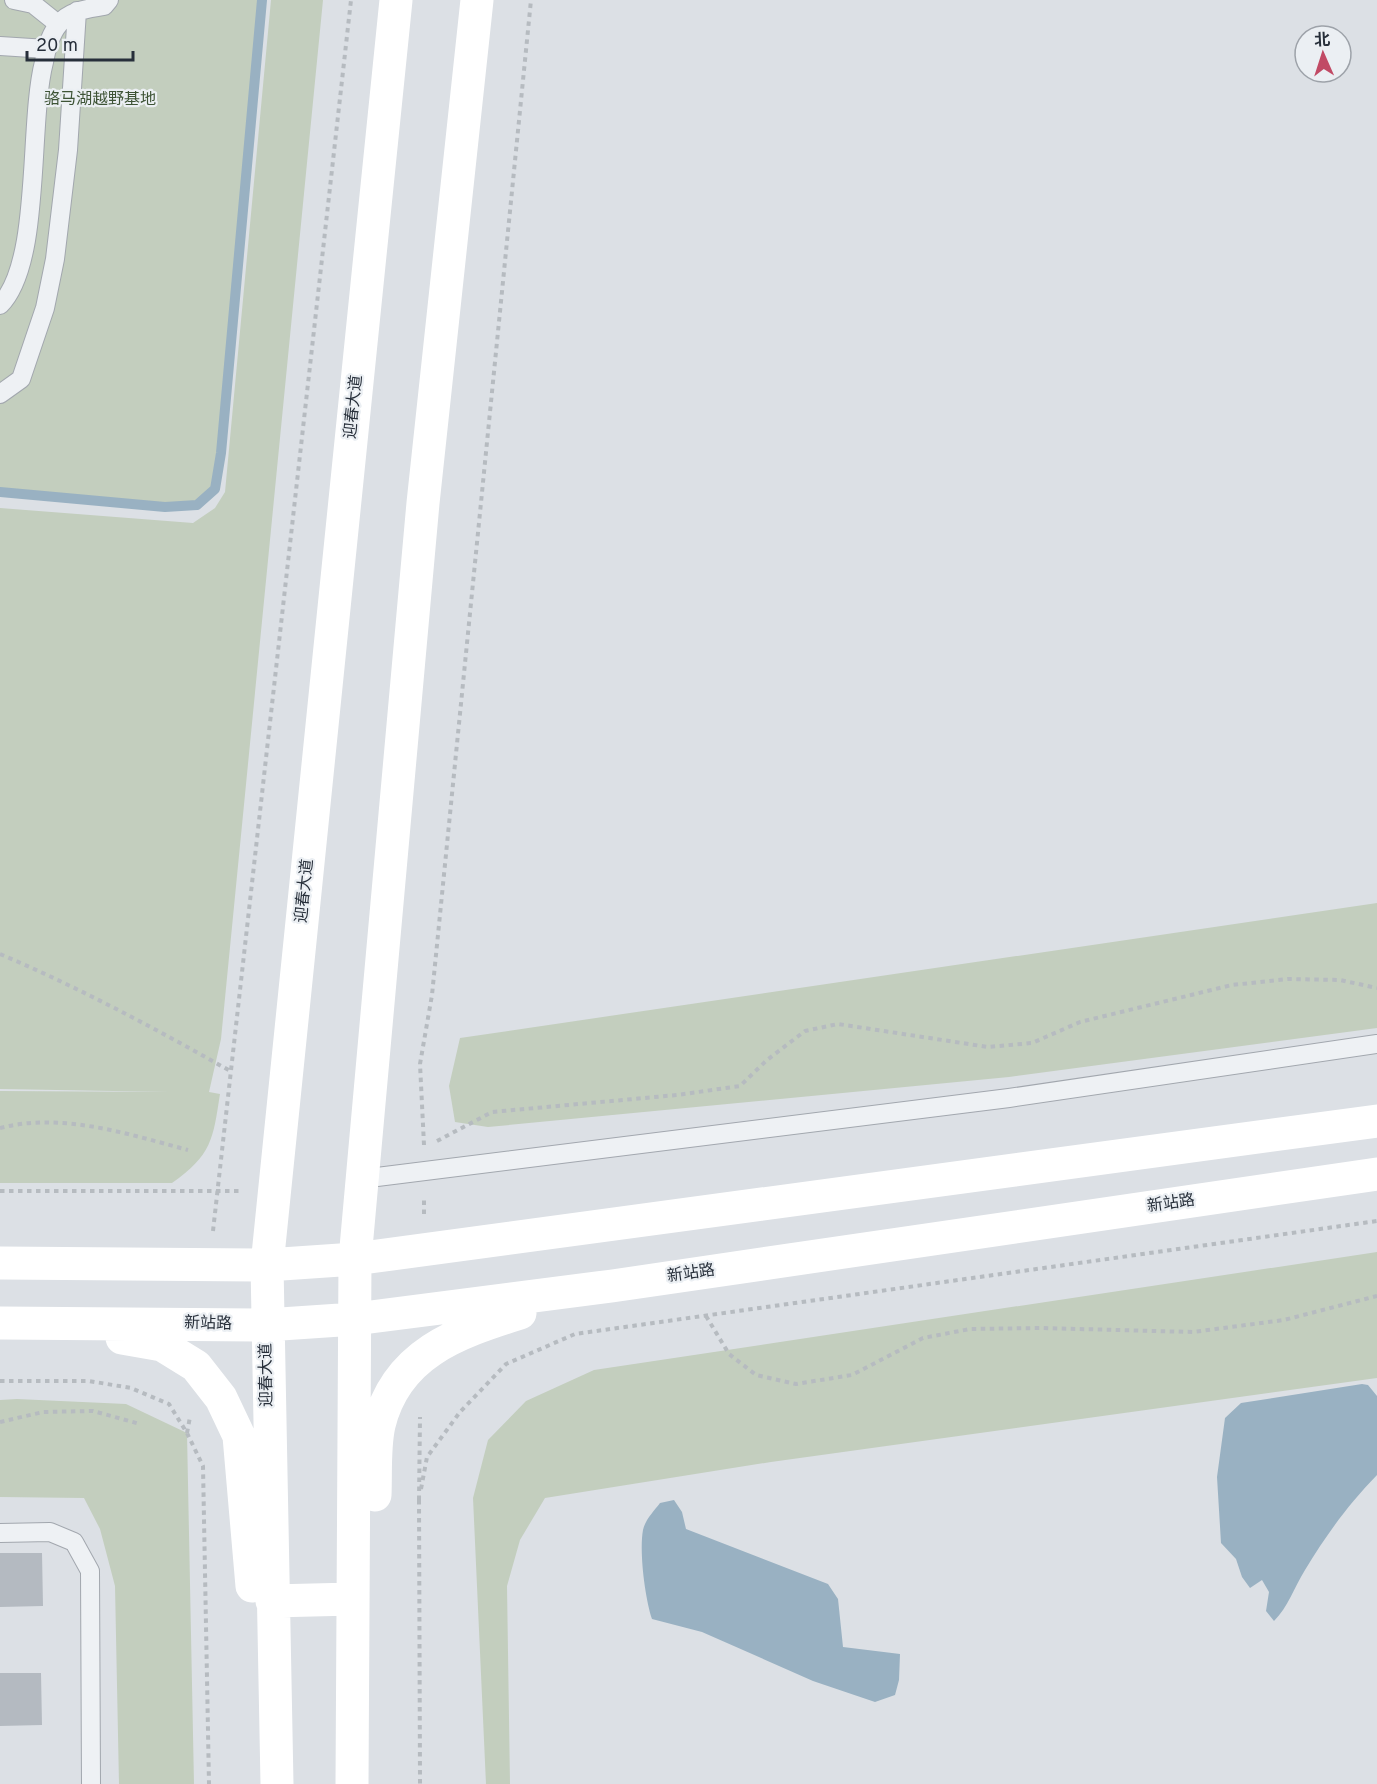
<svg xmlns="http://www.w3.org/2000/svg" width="1377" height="1784" font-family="Overpass,'Noto Sans SC',sans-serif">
<rect width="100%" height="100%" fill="#dce0e5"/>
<path fill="#c3cebe" d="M0 0H262L221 453 215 489 197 505 165 507 0 492Z
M271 0H323L221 1039 209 1092 220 1094C213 1139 212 1155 172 1183H0V1091L170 1092 0 1089V508L193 523 215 508 225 492Z
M1377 903V1028L1009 1077 488 1127 455 1122 449 1086 460 1038Z
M1377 1252V1378L771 1462 545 1498 520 1540 507 1586 510 1784H486L473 1498 488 1440 526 1401 594 1370Z
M17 1399 126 1404 187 1433 194 1784H119L115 1586 100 1529 84 1498 0 1497V1400Z"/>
<path fill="#99b1c2" d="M1362 1384 1368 1385 1377 1396V1475C1347 1506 1327 1534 1305 1570 1294 1588 1288 1607 1274 1621L1266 1611 1269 1592 1262 1580 1250 1588 1242 1577 1236 1559 1221 1543 1217 1477 1225 1418 1241 1403Z
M674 1500 682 1512 686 1529 828 1584 838 1599 843 1647 900 1654 899 1680 895 1695 875 1702 813 1681 702 1632 652 1619C645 1598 639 1551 643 1530 645 1520 654 1511 660 1503Z"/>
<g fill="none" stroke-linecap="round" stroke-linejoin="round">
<path stroke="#99b1c2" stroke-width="10" d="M0 492 165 507 197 505 215 489 221 453 262 0"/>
</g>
<path fill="#b4bac1" d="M0 1553H42L43 1606 0 1607Z
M0 1673H41L42 1725 0 1726Z"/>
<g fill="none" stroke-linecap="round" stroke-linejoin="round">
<defs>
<path id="lane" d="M14 0 33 4 58 24
M0 46 47 49
M0 305C42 263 28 124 44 62 46 50 51 33 59 24 70 10 88 9 104 6L109 0
M0 394 21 379 45 308 55 259 68 150 77 11
M361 1179 1009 1098 1377 1044
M0 1533 50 1532 74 1542 90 1571 91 1784"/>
</defs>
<use href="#lane" stroke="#a2a7ae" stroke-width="20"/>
<path stroke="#b6bbc0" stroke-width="4" stroke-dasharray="4.5 4.5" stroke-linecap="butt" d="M0 954C80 988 156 1029 232 1072
M0 1128C62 1112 128 1134 188 1150
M437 1141 492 1112 677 1095 740 1086 767 1060 805 1031 838 1024 988 1047 1032 1043 1080 1022 1232 985 1288 979 1340 980 1377 988
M424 1145 420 1064 432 995 531 0
M0 1191H239
M424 1214V1198
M213 1231 351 0
M706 1316 729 1354 756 1375 796 1384 852 1375 923 1338 970 1329 1041 1328 1193 1332 1284 1320 1377 1296
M0 1381H89L131 1388 169 1404 187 1433 203 1466 209 1784
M0 1422 43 1412 93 1411 140 1424
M187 1433 190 1417
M421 1489 427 1457 460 1412 506 1364 575 1334 1377 1221
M419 1500 420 1417
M419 1500 420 1784"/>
<use href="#lane" stroke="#eef1f4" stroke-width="18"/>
<path stroke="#fff" stroke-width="33" d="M0 1263 267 1265 355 1259 1377 1121
M0 1323 266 1325 355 1319 612 1286 1377 1174
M122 1338 162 1345 196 1366 221 1398 239 1436 252 1586
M375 1495C376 1473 374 1447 379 1425 396 1354 456 1333 520 1313
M272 1601 353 1599
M277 1784 267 1265 396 0
M352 1784 355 1259 423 503 477 0"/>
</g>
<g text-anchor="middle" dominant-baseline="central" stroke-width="4.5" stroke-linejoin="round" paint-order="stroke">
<g font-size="16" fill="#3e5436" stroke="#ebeff3">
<text x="100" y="100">骆马湖越野基地</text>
</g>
<g font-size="16" fill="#272f3a" stroke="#ebeff3">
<text transform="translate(354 407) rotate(-84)">迎春大道</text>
<text transform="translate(305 891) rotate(-84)">迎春大道</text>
<text transform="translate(1171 1204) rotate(-8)">新站路</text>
<text transform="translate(691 1274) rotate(-8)">新站路</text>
<text transform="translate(208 1324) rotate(1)">新站路</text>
<text transform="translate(267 1375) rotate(-91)">迎春大道</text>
</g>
</g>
<g transform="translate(1323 54) rotate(357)"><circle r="28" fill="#ebeff3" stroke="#9da2a9" stroke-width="1.5"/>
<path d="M0-4.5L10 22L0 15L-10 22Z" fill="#c14a65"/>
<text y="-9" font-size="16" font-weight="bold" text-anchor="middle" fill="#272f3a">北</text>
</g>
<path d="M27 51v9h106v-9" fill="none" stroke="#272f3a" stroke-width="3"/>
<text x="36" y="51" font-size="18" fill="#272f3a" stroke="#ebeff3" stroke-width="4.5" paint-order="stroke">20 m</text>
</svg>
